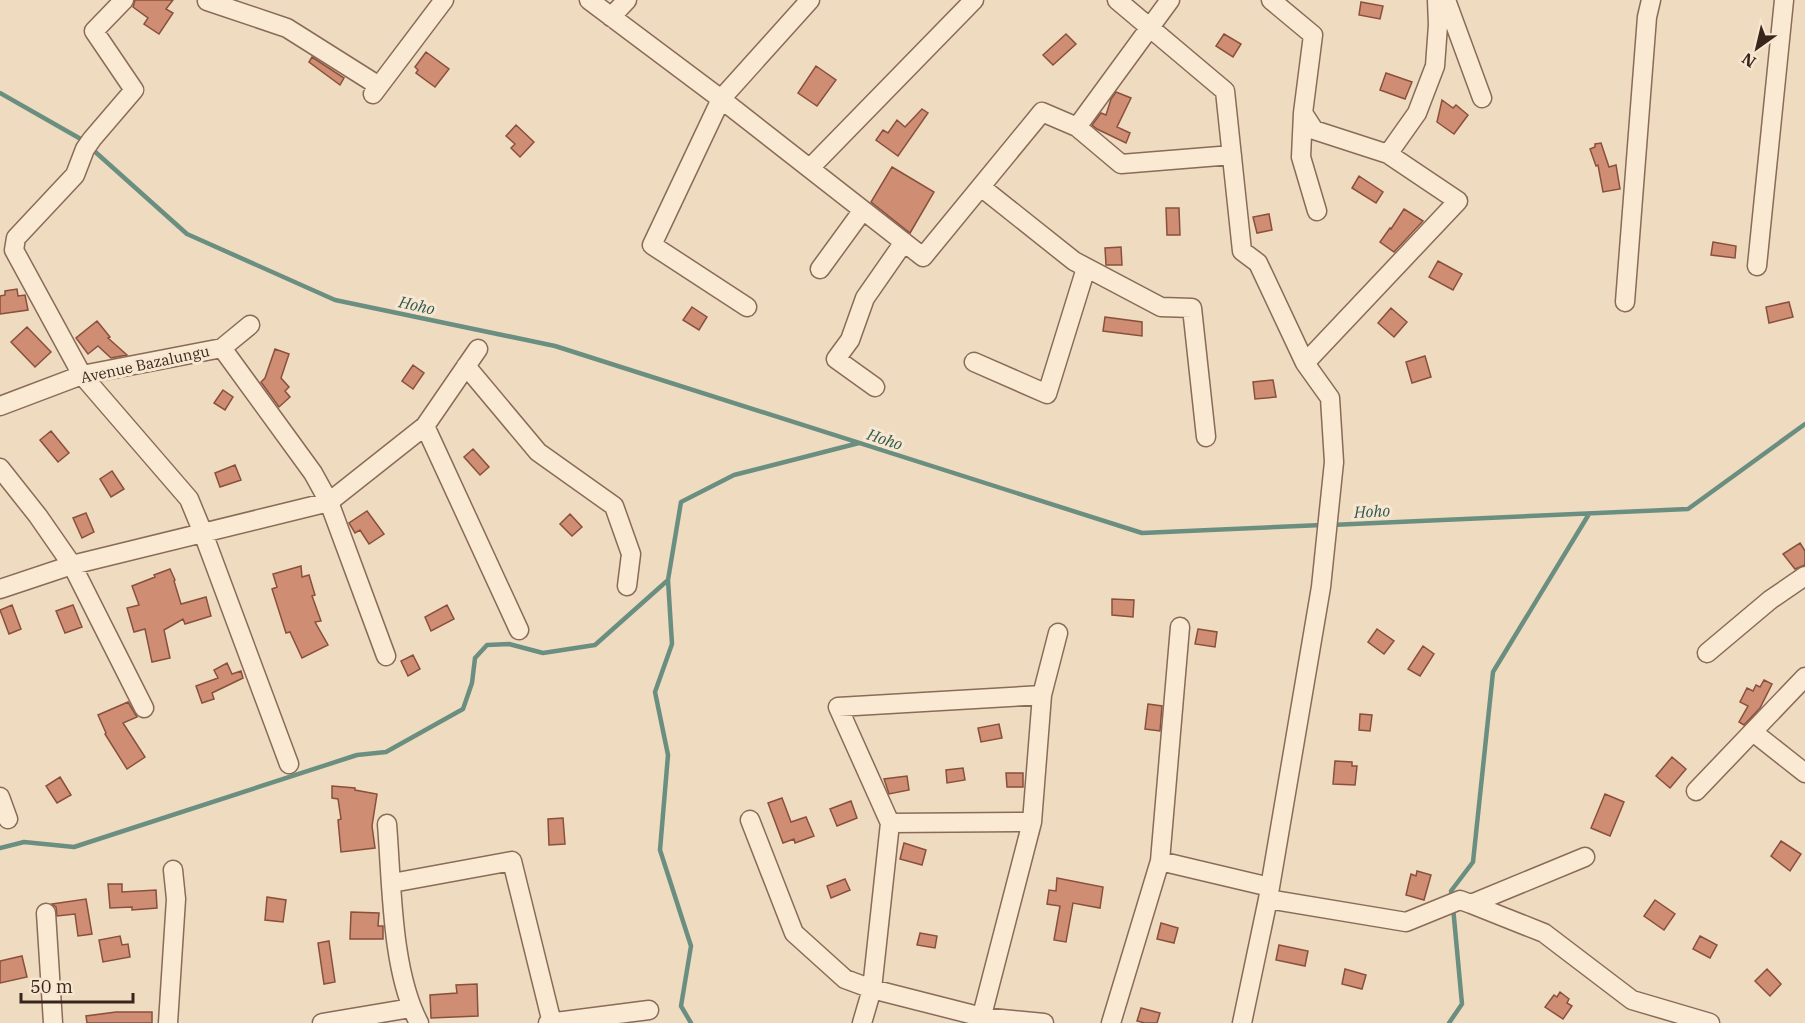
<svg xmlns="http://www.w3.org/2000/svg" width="1805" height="1023" font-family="'IBM Plex Serif',serif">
<rect width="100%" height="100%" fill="#efdbc0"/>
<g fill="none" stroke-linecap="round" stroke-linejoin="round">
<path stroke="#6a8f81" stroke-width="4.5" d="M0 93 79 138 85 143
M92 149 187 234 335 300 555 346 1142 533 1322 525
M1331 525 1688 509 1805 424
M0 848 24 842 74 847 357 755 386 752 463 709 472 683 475 658 487 645 509 644 543 653 595 645 668 580
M1452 899 1451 891 1473 862 1493 672 1589 514
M691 1023 681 1006 691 946 660 850 668 755 655 692 672 644 668 580 681 502 734 475 859 443
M1449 1023 1462 1004 1453 907"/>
</g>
<path fill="#cf8d74" stroke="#89503c" stroke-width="1.5" d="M135 0H173L166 9 173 13 159 34 144 24 148 18 133 7Z
M1361 2 1383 6 1380 19 1359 15Z
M1066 34 1076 44 1053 65 1043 55Z
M1224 34 1241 44 1233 57 1216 46Z
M426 52 449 69 435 87 416 73 418 70 415 67Z
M312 57 344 78 340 85 309 62Z
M816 66 836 80 817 106 798 93Z
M1386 73 1412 82 1405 99 1380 90Z
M1116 92 1131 98 1117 127 1130 133 1126 143 1097 129 1092 125 1101 113 1106 115 1111 99Z
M1442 100 1453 108 1456 105 1468 115 1454 134 1437 122Z
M922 109 928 113 898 156 876 140 883 130 888 133 897 120 905 127Z
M516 125 534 142 520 157 511 148 515 144 506 136Z
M1601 143 1609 167 1616 165 1620 189 1603 192 1598 165 1596 166 1590 149 1595 147V144Z
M892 167 934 192 910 233 871 202Z
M1359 176 1383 192 1376 203 1352 188Z
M1166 208H1179L1180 235H1167Z
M1404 209 1423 221 1394 252 1380 242 1390 228 1391 229Z
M1269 214 1272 230 1257 233 1253 217Z
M1713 242 1736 246 1735 258 1711 255Z
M1121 247 1122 265H1106L1105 248Z
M1438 261 1462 274 1453 290 1429 277Z
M17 289 18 296 25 295 28 310 0 314V296L5 295V291Z
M1789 302 1793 317 1769 323 1766 307Z
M692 307 707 317 699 330 683 320Z
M1391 308 1407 322 1394 337 1378 323Z
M1105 317 1142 322V336L1103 331Z
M97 321 110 337 108 338 127 355 111 358 98 346 88 354 76 338Z
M27 327 51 352 35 367 11 342Z
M275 349 289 354 281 378 289 387 285 391 290 397 279 407 261 382 265 378Z
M1425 356 1431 377 1412 383 1406 362Z
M413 365 424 373 413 389 402 381Z
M1273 380 1276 397 1255 399 1253 382Z
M223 390 233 397 225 410 214 403Z
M51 431 69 453 58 462 40 440Z
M473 449 489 467 480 475 464 457Z
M235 465 241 480 220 487 215 473Z
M112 471 124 489 111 497 100 479Z
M367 511 384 534 369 544 360 530 355 533 349 523Z
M86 513 94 532 82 538 73 518Z
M570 514 582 527 572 536 560 524Z
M1800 543 1805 551V565L1795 569 1783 554Z
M301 566 302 577 309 575 315 595 312 596 321 621 315 622 328 645 302 658 290 632 286 633 272 589 277 587 273 574Z
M170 569 175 580 174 581 181 604 206 597 211 616 185 624 183 619 164 630 170 658 152 662 145 629 134 632 127 608 139 605 132 586 155 577 154 575Z
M1112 599 1134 600 1133 617 1112 615Z
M12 605 21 629 9 634 0 610Z
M73 605 82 627 65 633 56 611Z
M447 605 454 619 431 631 425 617Z
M1198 629 1217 632 1215 647 1195 644Z
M1377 629 1394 641 1384 654 1368 642Z
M1423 646 1434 654 1420 676 1408 669Z
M413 655 420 669 408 676 401 661Z
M227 663 232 674 241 671 243 678 212 693 214 699 202 703 196 686 218 678 214 670Z
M1764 680 1772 684 1760 708 1744 725 1739 722 1748 706 1740 702 1747 688 1753 691 1756 685 1760 687Z
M128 702 137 717 123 723 145 757 127 769 105 734 106 733 98 715Z
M1148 704 1162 706 1160 731 1145 729Z
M1360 714 1372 715 1370 731 1359 730Z
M999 724 1002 738 981 742 978 728Z
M1672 757 1686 769 1670 788 1656 776Z
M1335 761 1352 762V766H1357L1355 785 1333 784Z
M963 768 965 780 947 783 946 770Z
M1006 773H1023V787H1007Z
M907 776 909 790 889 794 884 779Z
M60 777 71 795 57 803 46 786Z
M332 786 355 788V790L377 794 372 826 375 848 341 852 338 820 341 819 338 799 332 798Z
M1605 794 1624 802 1610 836 1591 828Z
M782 798 791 822 806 817 814 836 795 843 794 839 783 843 768 803Z
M851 801 857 818 837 826 830 809Z
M563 818 565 844 549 845 548 819Z
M1781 841 1801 854 1790 871 1771 856Z
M904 843 926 850 922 865 900 859Z
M1417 871 1431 875 1424 900 1406 895 1411 874 1416 876Z
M1057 878 1103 887 1100 908 1073 903 1066 942 1054 940 1060 906 1047 904 1049 890 1056 891Z
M845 879 850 890 831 898 827 886Z
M108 884H122V892L156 890 157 908 132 910V907L110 908Z
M267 897 286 900 283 922 265 920Z
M86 899 92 934 78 936 75 914 57 916 56 907 52 904Z
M1655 900 1675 914 1664 930 1644 916Z
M351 912 379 913 378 926H383V939H350Z
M1161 923 1178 928 1174 943 1157 939Z
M920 933 937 936 935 948 917 945Z
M120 936 122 945 128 944 130 957 103 962 99 940Z
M1700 936 1717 945 1710 958 1693 949Z
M329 941 335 982 324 984 318 943Z
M1279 945 1308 951 1305 966 1276 960Z
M22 956 27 977 0 983V961Z
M1345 969 1366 975 1362 989 1342 984Z
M1767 969 1781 984 1770 996 1755 981Z
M477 984 478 1016 431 1018 430 995 457 993 456 985Z
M1560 992 1569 999 1567 1003 1572 1006 1563 1019 1545 1007 1554 995 1557 997Z
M1141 1008 1160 1013 1157 1023H1145L1137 1021Z
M116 1012H152V1023H87L86 1016Z"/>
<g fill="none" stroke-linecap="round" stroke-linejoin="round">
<defs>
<path id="minor" d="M124 0 94 31 134 90 92 139 85 149 75 175 16 238 14 250 82 375 189 499 203 533 289 764
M589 0 721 99 923 257 1042 112 1077 127 1121 164 1232 155
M1117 0 1225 91 1242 251 1258 263 1305 363
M1446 0 1482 98
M207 1 287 28 379 86
M611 17 627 0
M373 94 444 0
M1303 113 1301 157 1317 211
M1077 127 1170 0
M1388 154 1417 113 1435 66 1438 25 1437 0
M810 168 974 0
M981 187 1074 261 1161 307 1192 308 1206 437
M1757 266 1784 0
M820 269 863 210
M1625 302 1647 17 1651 0
M747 307 652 245 721 99 810 0
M222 348 313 473 329 502 386 656
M974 362 1047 394 1086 268
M466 366 538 452 614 506 631 554 627 586
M875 387 836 359 850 340 865 298 904 242
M0 406 82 375 222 348 250 325
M425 426 519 630
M0 468 38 516 72 565 144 708
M0 589 72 565 329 502 425 426 478 349
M1707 653 1770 600 1805 576
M1753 732 1805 773
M1696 791 1805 677
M0 797 8 819
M750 820 794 933 845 979 872 989 982 1017 1044 1023
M890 823 1032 822
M387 824C392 884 391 970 419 1023
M1160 861 1270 887
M392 883 512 861 552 1023
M1268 899 1406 922 1460 900 1471 904 1544 933 1632 1000 1710 1023
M1471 904 1585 857
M46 913 53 1023
M168 1023 176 899 173 870
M322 1023 411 1008
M548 1023 649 1010
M862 1023 872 989 890 823 838 707 1042 695
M980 1023 1032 822 1042 695 1058 633
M1111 1023 1160 861 1180 627
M1242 1023 1268 899 1321 587 1334 462 1330 398 1305 363 1458 201 1388 154 1314 130 1303 113 1313 35 1271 0"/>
</defs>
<use href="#minor" stroke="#896b57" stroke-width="21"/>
<use href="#minor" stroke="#fae9d3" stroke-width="18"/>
</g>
<g text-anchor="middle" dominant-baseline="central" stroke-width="6" stroke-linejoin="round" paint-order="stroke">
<g font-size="15" fill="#38261c" stroke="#f7e6d0">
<text transform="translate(145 364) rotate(-12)">Avenue Bazalungu</text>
</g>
<g font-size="16" font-style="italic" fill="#2b584f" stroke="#f7e6d0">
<text transform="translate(417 305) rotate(12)">Hoho</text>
<text transform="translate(885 439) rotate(18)">Hoho</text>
<text transform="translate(1372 511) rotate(-3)">Hoho</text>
</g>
</g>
<g transform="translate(1757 48) rotate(214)" stroke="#f7e6d0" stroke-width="4.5" paint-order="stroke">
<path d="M0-4.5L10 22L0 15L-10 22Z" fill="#38261c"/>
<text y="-9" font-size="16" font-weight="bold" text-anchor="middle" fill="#38261c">N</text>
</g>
<path d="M21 993v9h112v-9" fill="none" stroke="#38261c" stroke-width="3"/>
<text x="30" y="993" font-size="18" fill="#38261c" stroke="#f7e6d0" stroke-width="4.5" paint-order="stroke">50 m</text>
</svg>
